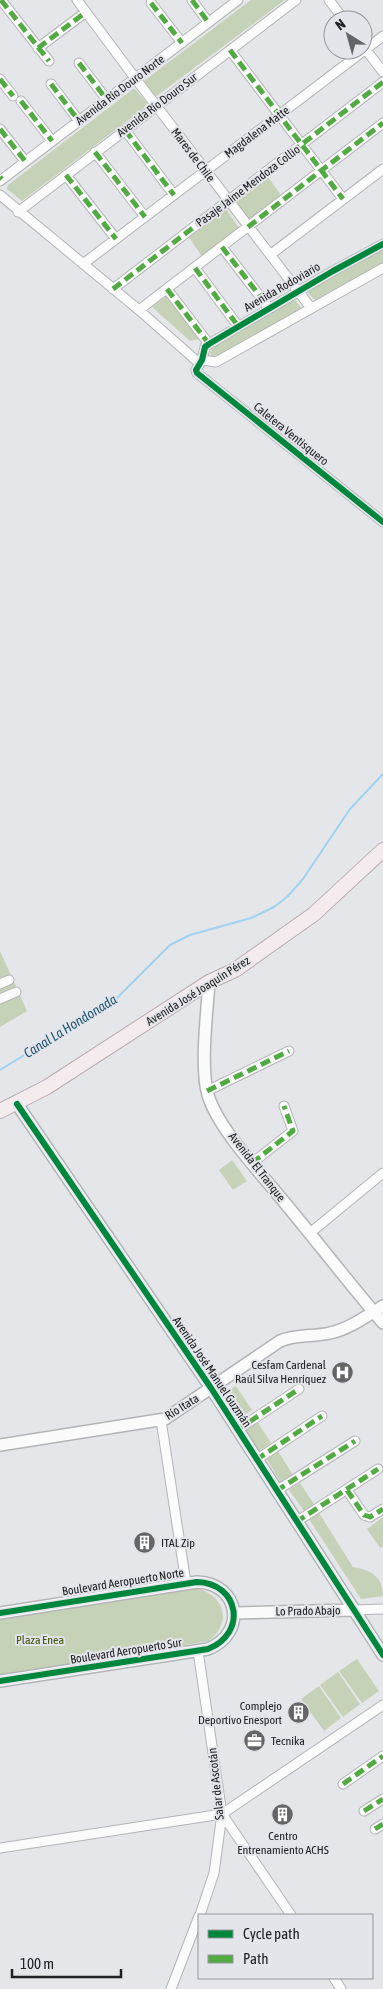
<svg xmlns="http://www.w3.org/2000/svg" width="383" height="1989" font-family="'Asap Condensed',sans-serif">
<rect width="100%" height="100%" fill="#e5e6e9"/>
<path fill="#c6d2b7" d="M251 0H285L158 95 154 96 144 81Z
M133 89 136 90 147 103 144 108 22 201 7 189 8 185Z
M268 177 283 198 250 223 234 202Z
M226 209 241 231 203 258 188 236Z
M383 249V264L318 299 315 300 308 293C316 281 368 256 383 249Z
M168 295 200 339 190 341 152 307Z
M294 299 301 307 298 312 221 355 211 356 210 353 214 344Z
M0 951 27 1011 0 1027Z
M232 1160 247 1181 233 1190 219 1170Z
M236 1386 252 1410 240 1418 224 1393Z
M257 1421 271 1443 259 1451 245 1429Z
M278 1451 293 1475 281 1483 266 1458Z
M300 1483 314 1504 304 1511 289 1490Z
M319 1513 353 1567C370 1570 383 1576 383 1596L361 1599 309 1519Z
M383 1517V1546L380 1548 367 1529Z
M193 1588C224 1592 234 1623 208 1641L0 1676V1618Z
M357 1659 379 1691 362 1703 339 1671Z
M338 1672 360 1704 343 1717 320 1685Z
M319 1686 341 1718 324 1731 301 1699Z"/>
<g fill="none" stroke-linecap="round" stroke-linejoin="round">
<path stroke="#a0d2f1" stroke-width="2" d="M0 1070 115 1000 170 945 190 935 251 918 274 907 288 896 303 879 350 809 383 774"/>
<defs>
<path id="minor" d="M1 0 49 61
M77 0 135 78 311 308
M192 0 208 22
M329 0 344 20
M151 3 182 43
M363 46 383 72
M38 48 86 12
M230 50 343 199
M79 63 107 100
M0 79 13 96
M51 84 79 121
M21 101 52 141
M0 129 25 161
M125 130 174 195
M95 152 145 217
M66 175 116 239
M0 181 238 0
M0 195 139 310 199 363
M18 212 296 0
M383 244 333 271 209 344 205 347 202 360 196 370 197 373 383 522
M222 247 269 308
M270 255 383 169
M83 264 383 36
M195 268 238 326
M113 289 383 82
M167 289 209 344
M139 310 383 123
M202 360 216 362 383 268
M0 984 9 980
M0 999 16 992
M207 1091 289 1051
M252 1163 293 1131 284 1106
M310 1233 383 1173
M161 1420 186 1583
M237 1430 299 1389
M256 1460 322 1416
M347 1490 364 1515 370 1517 383 1509
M276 1491 355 1441
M296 1522 378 1469
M353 1610 383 1609
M198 1651 222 1814 214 1873 200 1915
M343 1784 383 1756
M364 1811 383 1799
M222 1814 291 1915
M375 1829 383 1824
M0 1848 222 1814 383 1705
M334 1978 341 1989
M171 1989 199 1916"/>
<path id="tertiary" d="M209 982C207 1012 200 1068 208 1095 218 1128 258 1170 280 1197 315 1239 348 1282 383 1323
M17 1104 211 1388 383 1655
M0 1445 165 1419 280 1341C296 1334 313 1337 330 1333 349 1329 367 1316 383 1306
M0 1613 197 1582C239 1583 248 1633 208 1649L0 1681
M234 1613 353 1610"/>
<path id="primary" d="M0 1111 47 1087 209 982 235 970 314 914 383 850"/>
</defs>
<use href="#minor" stroke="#b3b4b6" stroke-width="11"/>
<use href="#tertiary" stroke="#b3b4b6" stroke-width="14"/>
<use href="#primary" stroke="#baacb0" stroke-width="16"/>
<use href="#minor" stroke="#fbfbfc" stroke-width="9"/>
<use href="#tertiary" stroke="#fbfbfc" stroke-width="11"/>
<use href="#primary" stroke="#f3ebed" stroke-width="14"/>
<path stroke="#52aa43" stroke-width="5" stroke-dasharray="10 5" stroke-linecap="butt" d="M1 0 49 61
M192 0 208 22
M151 3 182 43
M38 48 86 12
M230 50 343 199
M79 63 107 100
M0 79 13 96
M51 84 79 121
M21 101 52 141
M0 129 25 161
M125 130 174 195
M95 152 145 217
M66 175 116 239
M0 177 2 179
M248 227 383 123
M222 247 269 308
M195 268 238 326
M113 289 383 82
M167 289 209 344
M207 1091 289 1051
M252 1163 293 1131 284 1106
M237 1430 299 1389
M256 1460 322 1416
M347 1490 364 1515 370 1517 383 1509
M276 1491 355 1441
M296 1522 378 1469
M343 1784 383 1756
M364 1811 383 1799
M375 1829 383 1824"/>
<defs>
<path id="cycleway" d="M383 244 333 271 209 344 205 347 202 360 196 370 197 373 383 522
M17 1104 211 1388 383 1655
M0 1613 197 1582C239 1583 248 1633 208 1649L0 1681"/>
</defs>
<use href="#cycleway" stroke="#e3e5eb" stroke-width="9"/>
<use href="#cycleway" stroke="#00873e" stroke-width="6"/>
</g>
<defs>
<symbol id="hospital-disc" viewBox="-11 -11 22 22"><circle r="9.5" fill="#656568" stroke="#e3e5eb"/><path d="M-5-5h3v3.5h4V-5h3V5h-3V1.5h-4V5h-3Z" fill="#fff"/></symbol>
<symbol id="building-disc" viewBox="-11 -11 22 22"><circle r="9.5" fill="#656568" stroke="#e3e5eb"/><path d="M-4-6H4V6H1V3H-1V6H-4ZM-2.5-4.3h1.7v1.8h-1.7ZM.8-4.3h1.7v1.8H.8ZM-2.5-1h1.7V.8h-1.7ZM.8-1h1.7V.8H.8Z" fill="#fff"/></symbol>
<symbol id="office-disc" viewBox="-11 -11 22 22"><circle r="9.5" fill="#656568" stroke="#e3e5eb"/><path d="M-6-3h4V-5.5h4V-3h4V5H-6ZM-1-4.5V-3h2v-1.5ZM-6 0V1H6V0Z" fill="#fff"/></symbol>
</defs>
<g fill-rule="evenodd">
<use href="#hospital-disc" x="330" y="1360" width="25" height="25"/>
<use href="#building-disc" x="132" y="1530" width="25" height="25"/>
<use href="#building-disc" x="286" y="1700" width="25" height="25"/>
<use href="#office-disc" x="242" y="1728" width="25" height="25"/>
<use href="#building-disc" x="270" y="1802" width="25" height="25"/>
</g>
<g text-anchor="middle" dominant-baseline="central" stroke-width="4" stroke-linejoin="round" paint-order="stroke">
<g font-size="12" fill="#202022" stroke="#e3e5eb">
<text transform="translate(120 90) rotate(-37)">Avenida Río Douro Norte</text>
<text transform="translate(157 105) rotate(-37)">Avenida Río Douro Sur</text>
<text transform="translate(257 132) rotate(-37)">Magdalena Matte</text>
<text transform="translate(193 155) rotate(53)">Mares de Chile</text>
<text transform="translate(248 186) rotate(-37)">Pasaje Jaime Mendoza Collio</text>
<text transform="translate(282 287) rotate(-30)">Avenida Rodoviario</text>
<text transform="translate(291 434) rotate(39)">Caletera Ventisquero</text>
<text transform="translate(198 991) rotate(-32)">Avenida José Joaquín Pérez</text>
<text transform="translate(257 1167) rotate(52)">Avenida El Tranque</text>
<text transform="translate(212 1372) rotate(56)">Avenida José Manuel Guzmán</text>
<text transform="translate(182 1407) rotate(-32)">Río Itata</text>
<text transform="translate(123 1582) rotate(-9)">Boulevard Aeropuerto Norte</text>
<text transform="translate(308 1611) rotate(-1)">Lo Prado Abajo</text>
<text transform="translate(126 1651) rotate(-9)">Boulevard Aeropuerto Sur</text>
<text transform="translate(216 1784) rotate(-96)">Salar de Ascotán</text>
</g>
<g font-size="12" fill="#202022" stroke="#e3e5eb" text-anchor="end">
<text x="326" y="1365">Cesfam Cardenal<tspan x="326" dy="14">Raúl Silva Henríquez</tspan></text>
<text x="161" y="1543" text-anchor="start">ITAL Zip</text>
<text x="282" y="1706">Complejo<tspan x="282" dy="14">Deportivo Enesport</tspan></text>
<text x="271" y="1741" text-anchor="start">Tecnika</text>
<text x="283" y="1836" text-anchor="middle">Centro<tspan x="283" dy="14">Entrenamiento ACHS</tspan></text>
</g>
<g font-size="12" fill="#3b5105" stroke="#e3e5eb">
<text x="40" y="1640">Plaza Enea</text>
</g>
<g font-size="14" font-style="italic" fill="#1f5672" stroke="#e3e5eb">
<text transform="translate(70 1026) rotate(-32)">Canal La Hondonada</text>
</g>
</g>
<rect x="198" y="1914" width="175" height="65" fill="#e3e5eb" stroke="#95969b"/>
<rect x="208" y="1930" width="25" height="8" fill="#00873e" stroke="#95969b"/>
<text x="243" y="1939" font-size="15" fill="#202022">Cycle path</text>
<rect x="208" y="1955" width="25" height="8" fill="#52aa43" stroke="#95969b"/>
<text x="243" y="1964" font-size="15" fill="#202022">Path</text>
<g transform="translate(348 35) rotate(323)"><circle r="24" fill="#e3e5eb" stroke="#95969b"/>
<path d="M0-4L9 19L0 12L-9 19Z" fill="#656568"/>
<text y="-8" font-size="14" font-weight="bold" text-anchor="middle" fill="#202022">N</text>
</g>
<path d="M12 1969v8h109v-8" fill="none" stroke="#202022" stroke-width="2.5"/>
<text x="20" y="1969" font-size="15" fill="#202022" stroke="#e3e5eb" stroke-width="4" paint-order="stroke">100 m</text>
</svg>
